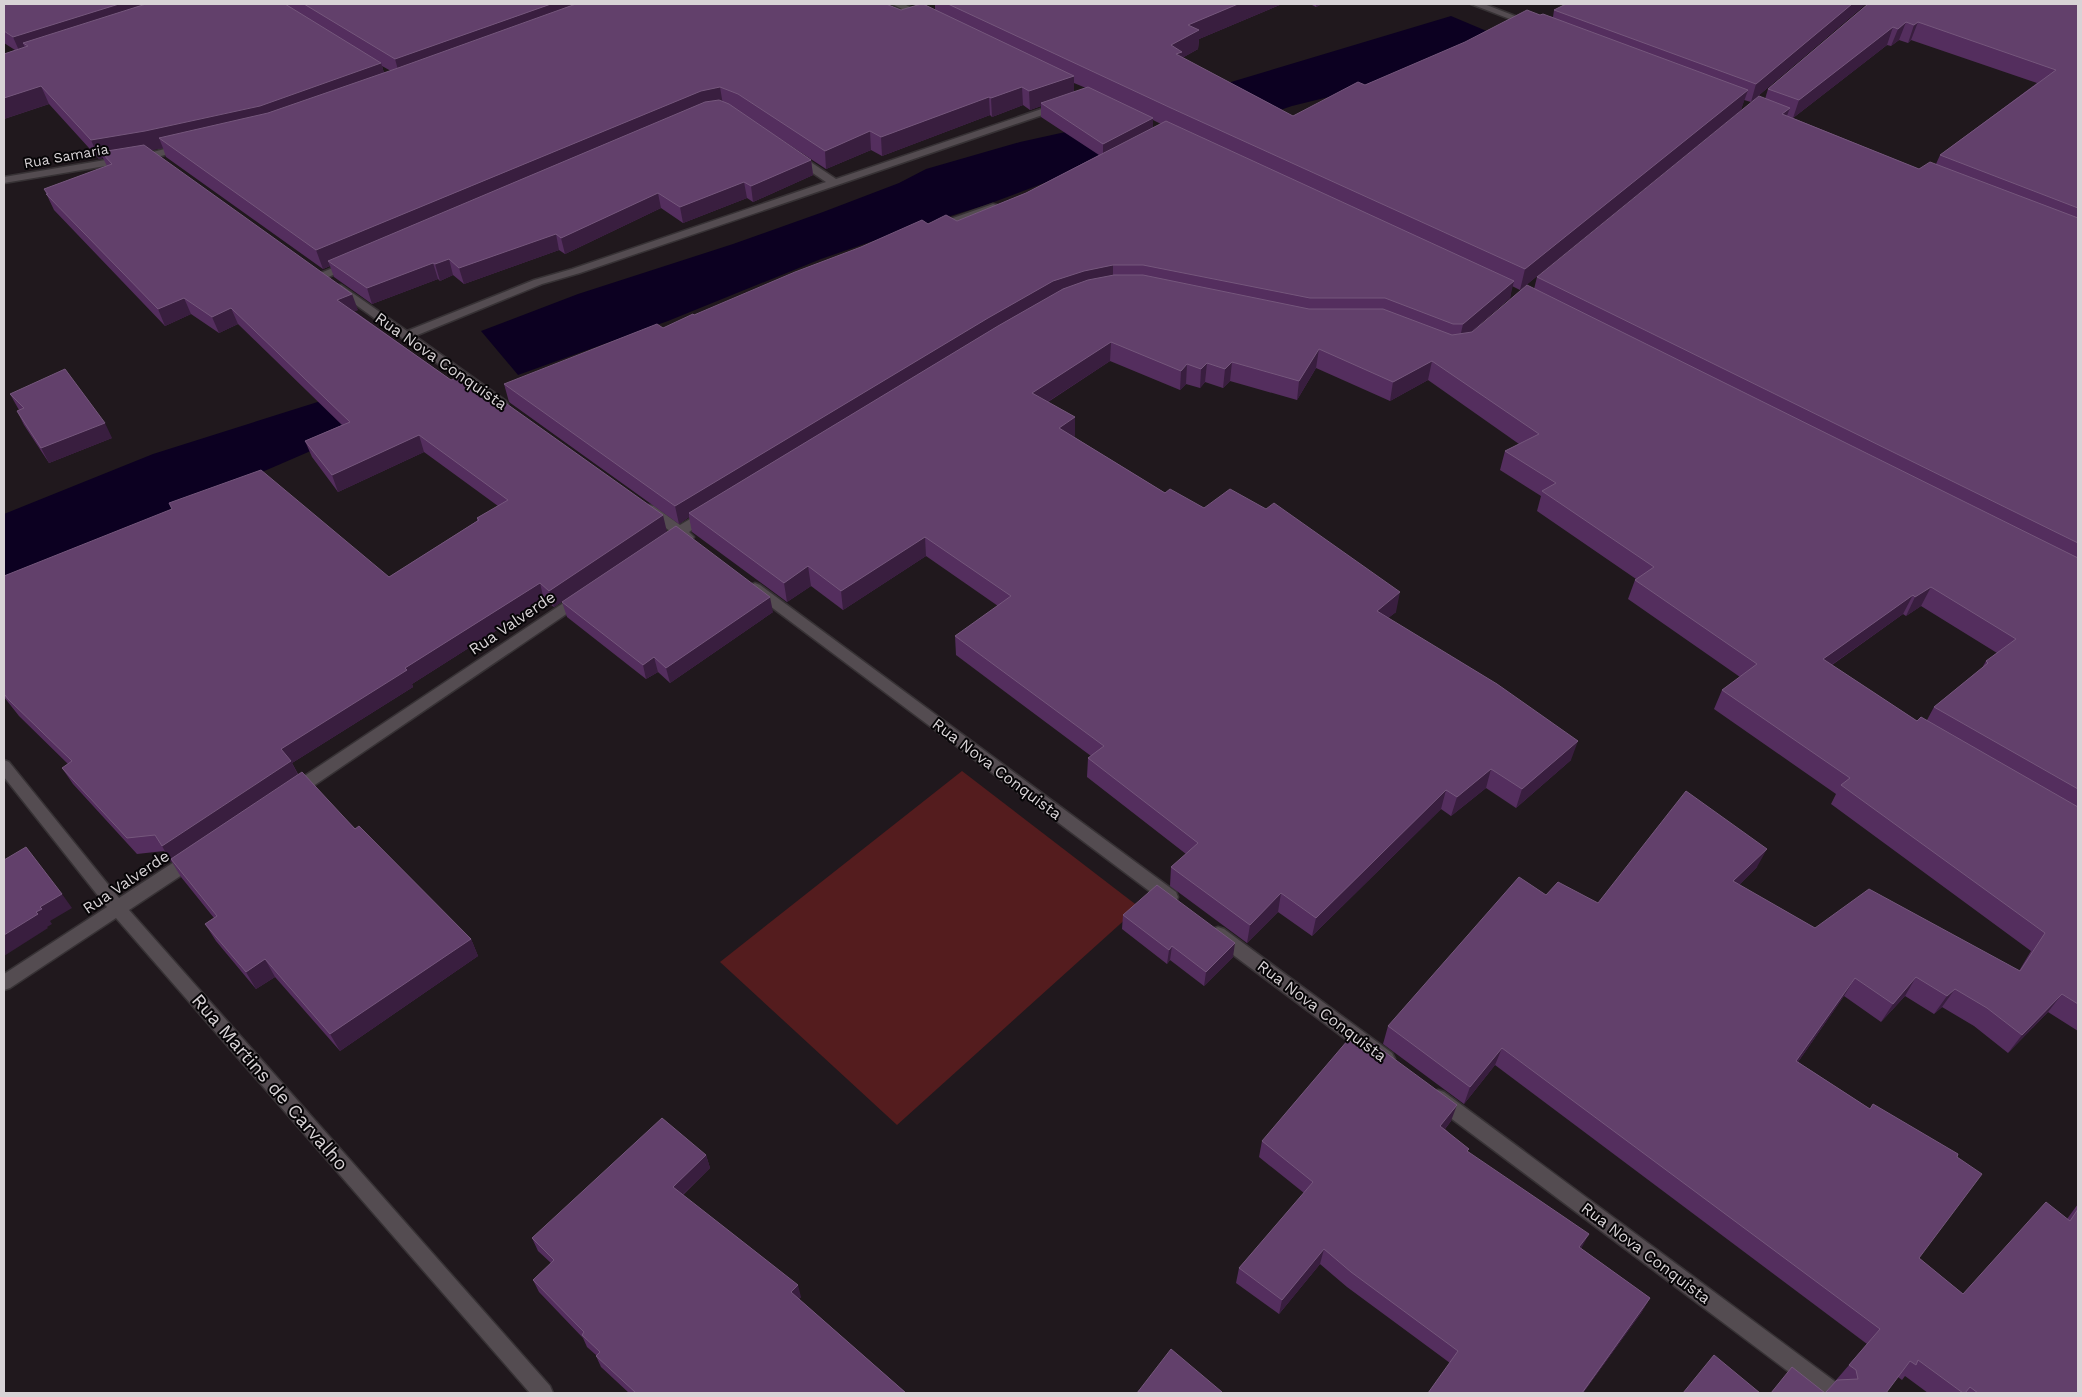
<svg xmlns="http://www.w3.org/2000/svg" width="2082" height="1397" font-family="'Work Sans',sans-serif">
<rect width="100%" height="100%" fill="#20181d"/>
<path fill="#541c1e" d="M962 771 1139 907 897 1125 720 962Z"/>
<path fill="#0c0021" d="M1451 16 1489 32 1417 70 1353 91 1292 106 1242 123 1221 85Z
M1079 129 1138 137 1052 180 986 205 902 231 821 259 668 321 518 375 481 331 578 294 733 244 823 212 899 183 926 169 1020 142Z
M416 364 313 450 4 584V514L153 454 343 394Z"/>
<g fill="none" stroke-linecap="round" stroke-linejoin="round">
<defs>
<path id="minor" d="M892 4H904L930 17 925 20 922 19Z
M1471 4H1484L1536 24 1531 27 1528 26Z
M1059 103 1064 106 1063 108 580 273 542 284 415 336 506 401 508 404 506 407H498L331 287 333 285H341L407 331 534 280 572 269 826 182 792 159 791 157 792 155H800L836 179Z
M184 144 189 147 188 149 153 158 4 183V177L153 152Z
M993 204 997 205 999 207 997 209 941 229 937 230 931 227 933 225Z
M350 261 354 262 356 264 354 266 326 278H318L316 276 318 274Z
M649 505 654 506 680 525 702 512H712L714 515 689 532 694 537 692 540 687 542 679 538 665 546 660 544 658 541 670 531 644 512 642 509 644 506Z
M755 583 760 585 1176 892 1178 897 1176 902 1170 904 1164 902 750 591 748 588 750 585Z
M582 592 587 594 589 597 587 600 300 795 294 797 288 795 286 791 288 787 577 594Z
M4 760 9 762 119 898 188 853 194 852 200 853 202 858 200 863 129 910 550 1386 553 1393H530L116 918 10 988 4 990V974L107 907 4 777Z
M1218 927 1224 929 1392 1053 1395 1059 1392 1065 1386 1067 1380 1065 1212 939 1210 934 1212 929Z
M1438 1090 1444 1092 1841 1386 1844 1393H1817L1432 1104 1429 1098 1432 1092Z"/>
</defs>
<use href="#minor" stroke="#373235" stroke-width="3"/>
<use href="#minor" fill="#544c51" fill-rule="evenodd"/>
</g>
<path fill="#542e5e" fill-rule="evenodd" d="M4 4H886L901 10H935V4H1282L1199 39 1198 49 1182 58 1293 116 1365 85 1540 15 1553 17 1554 10 1866 4 1751 102 1744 100 1741 110 1520 290 1512 286 1510 298 1470 333 1472 332 1534 289 1537 277 1765 99 1768 89 1868 4H2078V1031L2048 1012 2008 1053 1974 1026 1942 1007 1934 1014 1905 996 1881 1022 1844 996 1798 1062 1870 1109 1957 1157 1919 1258 1963 1294 2067 1219 2078 1204V1393H1928L1905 1376 1902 1380 1898 1377 1825 1393 1867 1344 1495 1065 1464 1104 1383 1044 1388 1026 1546 895 1598 903 1757 867 1739 885 1815 928 2019 971 2031 951 1831 804 1836 794 1714 709 1722 690 1740 677 1628 599 1635 580 1636 579 1537 511 1541 496 1500 470 1505 451 1519 444 1428 380 1390 401 1316 368 1297 400 1230 381 1223 388 1205 382 1200 388 1186 384 1180 390 1110 361 1048 402 1075 436 1074 437 1165 493 1204 508 1396 612 1388 618 1571 760 1516 808 1486 788 1451 816 1441 809 1312 936 1278 912 1247 943 1170 886 1171 867 1186 854 1087 777 1088 758 1091 756 956 655 955 636 998 606 926 556 843 610 811 586 787 602 692 532 689 517 679 524 509 402 504 384 663 328 928 224 957 221 1026 193 1099 155 1041 117V106L1030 110 1023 105 992 117 990 115 882 156 871 150 826 169 759 125 811 160 813 175 753 202 747 198 683 223 661 208 565 254 559 250 464 284 453 275 440 281 438 279 372 304 334 277 330 266 323 269 166 157 163 148 151 150 358 310 354 311 451 380 482 395 667 532 554 607 544 600 412 684 413 687 292 763 298 774 471 939 478 956 340 1051 275 977 256 989 216 941 205 924 214 918 181 877 172 862H171L164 851 137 854 73 784 62 768 68 764 19 716 4 697V576L389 577 477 521V518L498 506 424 452 338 492 312 457 305 441 342 425 238 324 219 333 191 314 165 326 54 210 44 189 107 166 103 158 99 159 49 104 4 119V54L15 50 4 43ZM1899 40 1908 43 1911 40 2037 83 1940 155 1936 164 1919 169 1793 118 1887 45 1891 46ZM382 66 391 71 384 73ZM1074 83 1086 88 1074 92ZM1153 120 1161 124 1153 128ZM1921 606 1997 653 1986 661 1982 668 1934 707 1927 720 1917 721 1832 665 1903 614 1906 616Z
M1310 4H1322L1316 7Z
M10 394 112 438 49 463 24 425 17 411 19 410Z
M562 602 773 612 670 683 658 672 646 679 567 617Z
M1123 915 1233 957 1204 986 1170 960 1167 964 1122 929Z
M1451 1121 1445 1129 1468 1152 1582 1249 1650 1298 1641 1313 1583 1393H1428L1450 1363 1347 1287 1320 1264 1279 1314 1236 1283 1239 1268 1304 1193 1259 1157 1262 1141Z
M706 1155 710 1168 683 1195 801 1297 799 1299 906 1393H629L601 1367 596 1356V1355L587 1347 583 1338 539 1292 533 1280 551 1263 538 1251 532 1238Z"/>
<path fill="#391e3f" d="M119 4H183L28 46 23 43 27 53 21 55 13 37Z
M551 4H604L400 77 395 59Z
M1238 4H1282L1199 39 1198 49 1182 58 1175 74 1171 45 1188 25Z
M1316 4H1322L1316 7Z
M1852 4H1866L1751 102 1756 84Z
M1906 22 1899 40 1891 46 1898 29Z
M1918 22 1911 40 1908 43 1914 25Z
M1893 27 1887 45 1793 118 1799 100Z
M381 63 387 82 266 124 159 138 163 148 106 158 101 152 103 158 99 159 91 140Z
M1074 76V95L1041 103V106L1030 110 1029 91Z
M41 86 49 104 4 119V98Z
M720 87 723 105 328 261 330 266 323 269 316 250 701 91Z
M1022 87 1023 105 992 117 991 98Z
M1748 90 1741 110 1520 290 1525 269Z
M989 97 990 115 882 156 881 137Z
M1790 108 1783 126 1782 114Z
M1153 118V132L1103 158V144Z
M870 131 871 150 826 169 825 151Z
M811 160 813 175 753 202 751 186Z
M744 182 747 198 683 223 680 207Z
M658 193 661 208 565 254 561 238Z
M556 234 559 250 464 284 459 268Z
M449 259 453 275 440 281 435 264Z
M433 263 438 279 372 304 367 288Z
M1113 265V282L689 513V517L679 524 675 506 988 318 1053 281 1084 271Z
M1514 281 1510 298 1459 342 1463 324Z
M352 294 358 310 342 316 337 300Z
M184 298 191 314 165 326 158 309Z
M231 308 238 324 219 333 212 317Z
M1111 342 1110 361 1032 412V393Z
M1319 349 1316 368 1297 400 1299 381Z
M1432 361 1428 380 1390 401 1393 382Z
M1232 362 1230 381 1223 388 1225 369Z
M1207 363 1205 382 1200 388 1201 369Z
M1187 364 1186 384 1180 390 1181 371Z
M1075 417V436L1059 448V428Z
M105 423 112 438 49 463 41 448Z
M419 435 424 452 338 492 332 475Z
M663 515 667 532 554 607 549 591Z
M925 537 926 556 843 610 841 591Z
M808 566 811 586 787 602 784 583Z
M540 583 544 600 412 684 413 687 292 763 299 777 171 859 172 862H171L162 846 281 749 405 668Z
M1931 587 1921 606 1906 616 1915 597Z
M1400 592 1396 612 1373 630 1377 611Z
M1913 595 1903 614 1813 678 1823 659Z
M770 597 773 612 670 683 666 668Z
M654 657 658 672 646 679 643 665Z
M1578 741 1571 760 1516 808 1522 789Z
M1491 769 1486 788 1451 816 1457 797Z
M1446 790 1441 809 1312 936 1316 918Z
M1767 849 1757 867 1724 900 1733 881Z
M1281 893 1278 912 1247 943 1250 925Z
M62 894 72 908 50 921 52 924 47 927 48 928 4 956V935L40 907Z
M471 939 478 956 340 1051 330 1034Z
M1235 943 1233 957 1204 986 1206 972Z
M1172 946 1170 960 1167 964 1169 950Z
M265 959 275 977 256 989 246 972Z
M1916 977 1905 996 1881 1022 1893 1004Z
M1855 978 1844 996 1786 1079 1796 1061Z
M1955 989 1942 1007 1934 1014 1947 996Z
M2062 994 2048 1012 2008 1053 2022 1035Z
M1502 1048 1495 1065 1464 1104 1470 1087Z
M1457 1105 1451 1121 1435 1141 1440 1126Z
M706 1155 710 1168 677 1200 673 1187Z
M1589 1234 1581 1249 1579 1247Z
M1324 1249 1320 1264 1279 1314 1282 1300Z
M798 1285 801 1297 794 1305 791 1292Z
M1650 1298 1641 1313 1583 1393H1582Z"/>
<path fill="#62406b" stroke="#75577c" d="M4 4H119L13 37 4 31Z
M146 4H285L381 63 260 106 145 131 91 140 41 86 4 98V54L28 46 23 43Z
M304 4H551L395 59Z
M576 4H886L901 10 921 4H923L1074 76 1029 91 1022 87 991 98 989 97 881 137 870 131 825 151 738 94 720 87 701 91 316 250 159 138 268 113 398 68Z
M948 4H1238L1188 25 1199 30 1171 45 1182 52 1176 54 1293 116 1358 82 1365 85 1465 42 1527 10 1540 15 1543 14 1748 90 1525 269 1171 108Z
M1566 4H1852L1756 84 1554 10Z
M1868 4H2078V208L1940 155 2056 70 1918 22 1914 25 1906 22 1898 29 1893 27 1799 100 1768 89Z
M1088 87 1153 118 1103 144 1041 103Z
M1759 96 1790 108 1782 114 1919 169 1930 162 2078 218V543L1537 277Z
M719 100 729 104 811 160 751 186 744 182 680 207 658 193 561 238 556 234 459 268 449 259 435 264 433 263 367 288 328 261 705 102Z
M1166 121 1514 281 1463 324H1453L1385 298H1310L1143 265H1113L1084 271 1053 281 988 318 675 506 504 384 657 324 663 328 693 314 694 315 795 272 861 247 922 220 928 224 946 215 957 221 1026 193Z
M144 145 352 294 337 300 451 380 460 376 482 395 490 392 663 515 549 591 540 583 405 668 407 670 281 749 291 761 162 846 155 835 127 838 62 768 72 761 9 700 4 694V576L172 509 169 503 261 470 389 577 479 520 477 518 508 500 419 435 332 475 305 441 350 422 231 308 212 317 184 298 158 309 46 194H48L44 189 112 164 101 152Z
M1114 275H1143L1309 309H1383L1452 335 1472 332 1527 285 2078 558V789L1934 707 1988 663 1986 661 2016 639 1931 587 1915 597 1913 595 1823 659 1917 721 1921 717 2078 807V1004L2062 994 2022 1035 1987 1008 1955 989 1947 996 1916 977 1893 1004 1855 978 1796 1061 1870 1109 1873 1104 1958 1154 1957 1157 1982 1174 1919 1258 1963 1294 2046 1202 2070 1221 2078 1209V1393H1978L1970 1387 1965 1393H1963L1918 1360 1916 1365 1910 1361 1886 1393H1825L1837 1380 1858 1379 1856 1370 1849 1365 1880 1329 1502 1048 1470 1087 1388 1026 1519 877 1546 895 1558 882 1598 903 1686 791 1767 849 1733 881 1815 928 1869 889 2020 971 2045 933 1841 785 1850 778 1722 690 1757 664 1635 580 1654 567 1542 491 1556 483 1505 451 1539 434 1432 361 1393 382 1319 349 1299 381 1232 362 1225 369 1207 363 1201 369 1187 364 1181 371 1111 342 1032 393 1075 417 1059 428 1165 493 1170 489 1204 508 1230 489 1266 509 1274 503 1400 592 1377 611 1497 684 1578 741 1522 789 1491 769 1457 797 1446 790 1316 918 1281 893 1250 925 1171 867 1198 843 1088 758 1104 746 955 636 1011 596 925 537 841 591 808 566 784 583 689 513 998 326 1063 289 1088 280Z
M65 369 105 423 41 448 17 411 24 408 10 394Z
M676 526 770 597 666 668 654 657 643 665 562 602Z
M302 772 355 829 359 826 471 939 330 1034 265 959 246 972 205 924 217 916 171 859Z
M26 847 62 894 40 907 42 909 36 912 38 914 4 935V860Z
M1157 885 1235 943 1206 972 1172 946 1169 950 1123 915Z
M1348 1040 1366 1053 1374 1044 1457 1105 1440 1126 1469 1149 1467 1151 1589 1234 1579 1247 1650 1298 1582 1393H1428L1458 1351 1351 1272 1324 1249 1282 1300 1239 1268 1313 1182 1262 1141Z
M662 1118 706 1155 673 1187 798 1285 791 1292 906 1393H636L596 1356 600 1352 582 1335 584 1332 533 1280 554 1260 532 1238Z
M1171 1349 1222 1392V1393H1137Z
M1714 1355 1760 1393H1683Z
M1792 1367 1825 1393H1771Z"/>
<g text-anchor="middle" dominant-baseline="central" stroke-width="4" stroke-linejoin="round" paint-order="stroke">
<g font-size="14" fill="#d8d3d6" stroke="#070507">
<text transform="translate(66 156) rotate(-10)">Rua Samaria</text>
</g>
<g font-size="16" fill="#d8d3d6" stroke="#070507">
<text transform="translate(441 361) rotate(35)">Rua Nova Conquista</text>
<text transform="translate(512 623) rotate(-34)">Rua Valverde</text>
<text transform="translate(997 769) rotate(37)">Rua Nova Conquista</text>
<text transform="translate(126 882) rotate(-34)">Rua Valverde</text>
<text transform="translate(1322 1011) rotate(37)">Rua Nova Conquista</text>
<text transform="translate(1646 1253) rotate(37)">Rua Nova Conquista</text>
</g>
<g font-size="19" fill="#d8d3d6" stroke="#070507">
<text transform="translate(270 1082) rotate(49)">Rua Martins de Carvalho</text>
</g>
</g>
<rect width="2082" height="1397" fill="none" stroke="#d8d3d6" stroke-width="10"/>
</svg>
